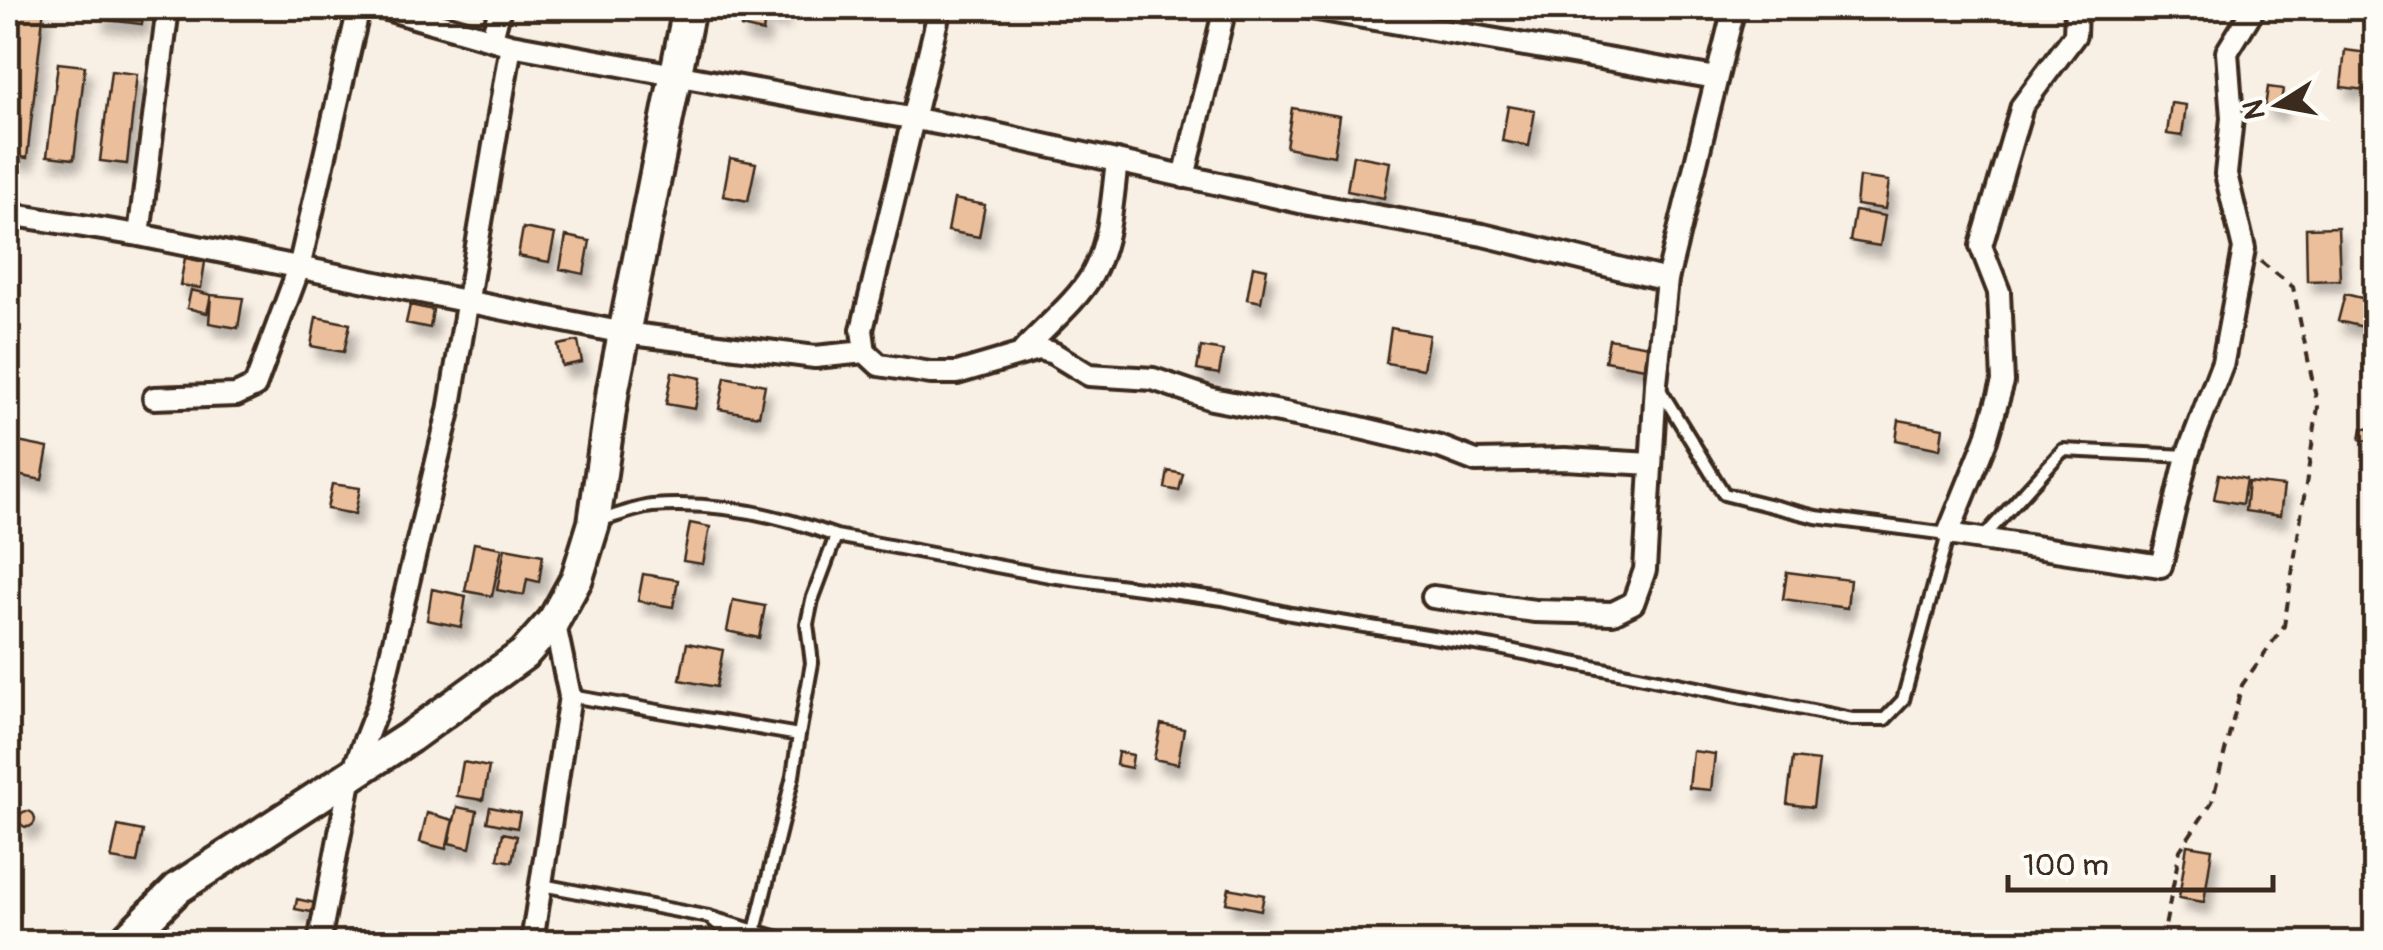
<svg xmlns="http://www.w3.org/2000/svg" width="2383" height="950" font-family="Pangolin,sans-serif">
<defs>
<filter id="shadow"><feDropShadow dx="6" dy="11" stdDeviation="5" flood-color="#0004"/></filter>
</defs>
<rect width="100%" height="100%" fill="#f9f0e5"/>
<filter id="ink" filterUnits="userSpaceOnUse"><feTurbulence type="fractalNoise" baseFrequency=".01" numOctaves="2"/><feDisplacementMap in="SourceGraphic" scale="20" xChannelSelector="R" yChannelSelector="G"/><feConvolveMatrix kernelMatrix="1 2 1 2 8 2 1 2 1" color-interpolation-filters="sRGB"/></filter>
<g filter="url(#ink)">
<path fill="#ebbf9b" stroke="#3b2a1e" stroke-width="2.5" filter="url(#shadow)" d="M13 8H44L27 158 8 155V56Z
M100 8H144L142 24 98 19Z
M749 8H783L781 17 749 10Z
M744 15 765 19 763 32 741 27Z
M2345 50 2376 54 2374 91 2341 87Z
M58 63 85 66 74 159 47 156Z
M111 71 137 74 127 164 100 161Z
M2268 87 2283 89 2280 109 2265 107Z
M2171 103 2186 105 2182 136 2167 134Z
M1508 106 1535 111 1529 146 1502 141Z
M1292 108 1340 116 1334 156 1286 147Z
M1353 155 1390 162 1384 198 1347 191Z
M730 158 756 163 748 201 723 196Z
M1859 177 1889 181 1885 209 1856 205Z
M954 199 985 205 979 237 948 231Z
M1855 211 1885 216 1880 246 1850 241Z
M2338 227 2340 280 2307 281 2306 228Z
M523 228 555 234 549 262 518 256Z
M566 236 590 241 584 274 560 269Z
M185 258 205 262 201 288 180 285Z
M1253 266 1267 269 1261 302 1247 299Z
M191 290 211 295 207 313 187 308Z
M2345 294 2374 301 2368 328 2338 321Z
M211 295 243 298 238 328 209 323Z
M410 305 433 310 430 328 406 323Z
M316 317 350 324 344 352 311 346Z
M1391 328 1429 335 1423 369 1386 363Z
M1609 339 1649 346 1645 368 1605 361Z
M578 341 582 362 562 366 558 345Z
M1201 347 1223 351 1219 374 1197 370Z
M672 372 701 378 695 409 666 404Z
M725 377 765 385 759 416 719 409Z
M1899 420 1943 428 1940 449 1896 440Z
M2362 428 2376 430V443L2360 439Z
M18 442 48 448 42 480 12 474Z
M1168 471 1183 474 1179 491 1165 488Z
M2219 474 2246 479 2242 504 2214 499Z
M2248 482 2284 486 2280 516 2245 511Z
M332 484 360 488 355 514 327 509Z
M690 523 710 527 703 564 683 561Z
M474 543 502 548 492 596 465 591Z
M505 548 543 555 539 582 527 579 524 595 497 590Z
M1787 572 1850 580 1847 608 1783 599Z
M643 574 678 580 673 607 638 601Z
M432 589 466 596 461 627 427 620Z
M733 600 765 606 759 638 727 631Z
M687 643 723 650 716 687 680 680Z
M1161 724 1184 729 1178 764 1154 759Z
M1693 751 1715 754 1711 790 1689 788Z
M1118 752 1133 755 1131 768 1116 765Z
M1793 758 1819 761 1813 807 1787 804Z
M463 762 489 767 483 800 457 796Z
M457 807 477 811 470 848 449 843Z
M490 807 520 813 517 828 487 822Z
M19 819a8 8 0 1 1 16 0a8 8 0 1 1-16 0Z
M427 813 453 820 446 849 420 842Z
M118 826 143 831 137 863 111 859Z
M503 833 517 836 512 862 498 859Z
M2187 845 2212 849 2204 902 2179 898Z
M1229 888 1264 895 1261 910 1226 903Z
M297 899 319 904 317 913 295 909Z
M64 929 77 942H50Z"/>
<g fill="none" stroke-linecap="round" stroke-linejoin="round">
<defs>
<path id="lane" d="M836 536 1050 576 1223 599 1291 614 1494 647 1852 719H1885L1903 700 1948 534 1816 517 1724 494 1659 388
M1981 540 2063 450 2187 456
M570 696 799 735 812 663 807 624 812 600 836 536C779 515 714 501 652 506 635 508 616 516 599 521
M542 885 709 917 792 942
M714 921 739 942
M755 931 793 776 799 735"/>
<path id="street" d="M383 8 511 45 986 132 1309 204 1483 235 1667 280
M940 8 862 330 865 352 879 365 931 373H957L1039 349 1053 353 1089 375 1153 379 1212 399 1348 425 1440 447 1476 461 1565 459 1651 464
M1311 8 1716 78
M2076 8 2075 35 2022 106 1981 246 1999 292 2003 382 1986 440 1948 534 2161 566 2187 456 2223 362 2244 249 2226 174 2232 118 2227 52 2254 8
M492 38 500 8
M1184 177 1225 8
M8 214 139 235 624 333 815 357 865 352
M139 235 168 8
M1023 351C1044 328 1077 301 1092 275 1111 241 1112 199 1117 161
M154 398 236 395 255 386 299 268 359 8
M1433 597 1535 611 1613 613 1633 603 1645 570 1656 383 1667 280 1734 8
M319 942 351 776 379 704 449 411 511 45
M532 942 570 696 554 620"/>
<path id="secondary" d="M124 942 178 888 410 737 524 654 554 620 577 578 594 523 613 389 689 8"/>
</defs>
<use href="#lane" stroke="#3b2a1e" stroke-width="18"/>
<use href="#street" stroke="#3b2a1e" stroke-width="28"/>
<use href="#secondary" stroke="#3b2a1e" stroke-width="38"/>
<path stroke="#3b2a1e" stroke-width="4" stroke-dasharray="10 8" stroke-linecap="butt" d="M2162 942 2180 850 2212 802 2242 685 2284 626 2318 407 2293 287 2260 261"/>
<use href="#lane" stroke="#fdfcf7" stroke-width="10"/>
<use href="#street" stroke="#fdfcf7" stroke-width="20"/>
<use href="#secondary" stroke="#fdfcf7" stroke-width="30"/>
</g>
</g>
<rect width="2383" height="950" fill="none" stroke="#fdfcf7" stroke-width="40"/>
<rect x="20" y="20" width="2343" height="910" fill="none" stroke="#3b2a1e" stroke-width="4" filter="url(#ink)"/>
<g transform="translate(2278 105) rotate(259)" stroke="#fdfcf7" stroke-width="8" paint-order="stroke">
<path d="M0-8L18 38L0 25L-18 38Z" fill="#3b2a1e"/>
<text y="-15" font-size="28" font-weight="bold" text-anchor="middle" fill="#3b2a1e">N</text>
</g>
<path d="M2008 875v15h265v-15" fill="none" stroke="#3b2a1e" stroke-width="5"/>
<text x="2023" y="875" font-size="30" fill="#3b2a1e" stroke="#fdfcf7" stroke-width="8" paint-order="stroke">100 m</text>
</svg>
